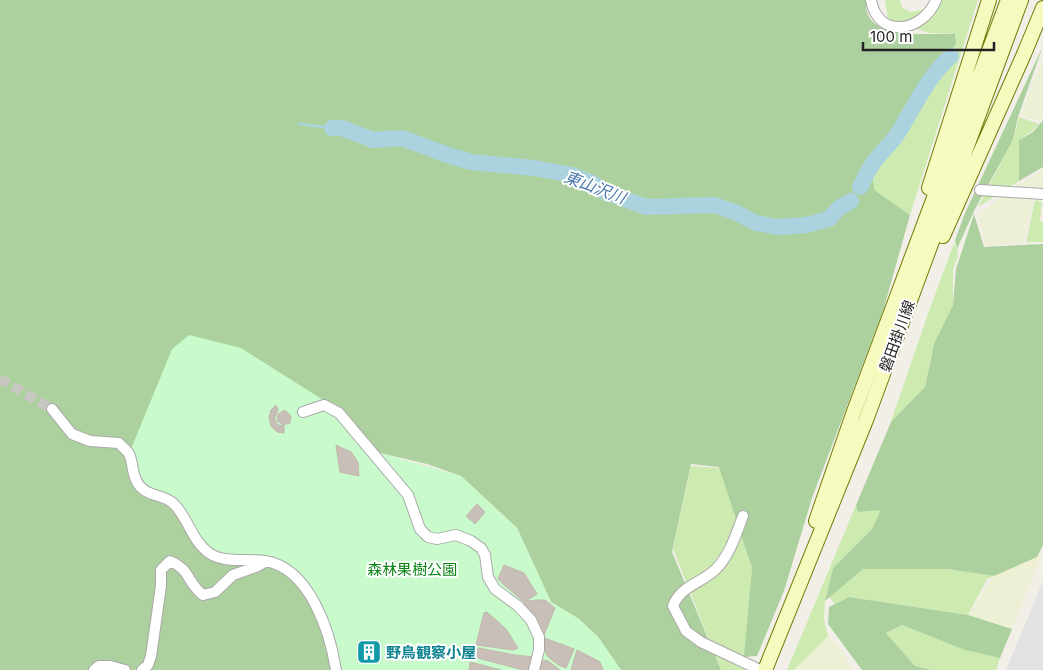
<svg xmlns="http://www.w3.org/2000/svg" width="1043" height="670" font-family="Inter,'Noto Sans JP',sans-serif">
<rect width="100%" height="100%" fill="#f2efe9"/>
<path fill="#eef0d5" d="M1041 62H1043V117L1039 121 1020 115Z
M1043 170V193L1013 188Z
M1002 196 1034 200 1023 243 985 246 978 215Z
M1042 554 1012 629 968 616 992 577Z
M828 636 842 650 852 670H794Z"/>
<path fill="#cdebb0" d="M885 0H900L902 7 910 12 936 7 938 0H978L910 215 872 192 871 164 956 44 955 34 929 33 888 19Z
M1019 117 1039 124 1032 131 1019 140V181L978 207 1014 138Z
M1035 200 1042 202 1040 221 1043 222V242H1026Z
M954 243 957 249 958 256 953 270V305L932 352 925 387 889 427 929 311Z
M691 466 720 468 752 568 746 657 743 662 746 663 744 670H721L673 549Z
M856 505 859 512 882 509 872 529 833 568 825 601 824 619 828 636 794 670H787Z
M863 569H947L994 576 987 579 968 615 849 597 835 604 829 597Z
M902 625 969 651 1000 658 996 670H931L915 666 886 633Z"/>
<path fill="#add19e" d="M0 0H866C866 4 866 9 867 12 875 40 932 33 955 34L956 44 916 97 895 131 871 162 874 190 910 215 883 311 812 498 784 591 757 656 744 657 752 568 719 467 691 464 672 552 721 670H621L598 637 579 619 551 602 517 528 461 476 427 464 380 453 320 398 328 579 335 670H0Z
M1043 46 1018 117 1013 140 975 209 957 249 955 240 965 213Z
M1043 120V167L1019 181V140L1033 132Z
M974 214 984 247 1043 244V545L1037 557 994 576 947 569H863L825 601 833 568 872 529 881 510 858 512 856 505 891 422 925 387 934 344 953 305 956 269Z
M849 597 968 615 1012 629 1000 658 965 650 902 625 886 633 915 666 931 670H862L828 624 829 607Z"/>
<path fill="#c8facc" d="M189 335 241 348 320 398 380 453 461 476 517 528 551 602 579 619 598 637 621 670H337L309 586C290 560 243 559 214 555L180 512 141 487 129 454 172 349Z"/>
<path fill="#e2e2e2" d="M1043 581V670H1006Z"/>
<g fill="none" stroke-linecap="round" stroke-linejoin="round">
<path stroke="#aad3df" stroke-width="2.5" d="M299 124 332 128"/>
<path stroke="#aad3df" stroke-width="16" d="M332 128H342L373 140 402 138 445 154 471 162 534 168 572 175 594 184 605 192 646 207 714 205 737 213 756 223 778 227 806 225 829 219 839 208 851 201
M860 187C865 178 870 165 878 157 884 150 890 144 896 136 914 109 926 78 951 56"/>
</g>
<path fill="#c7bfb8" stroke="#c4b6ab" d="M276 405 278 410 275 417V421L278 425 284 426V433L277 432 271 426 269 418 271 410Z
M285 410 291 416 290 423 283 425 277 421 278 414Z
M336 445 351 452 358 462 359 476 340 472Z
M477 504 485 512 475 524 466 516Z
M504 565 524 573 537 594 524 602 502 583 498 579Z
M536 600H545L555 608 544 635H541L521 605 527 601Z
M487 612 506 629 518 648 513 650 476 645 484 613Z
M542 637 574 649 566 668 557 664 547 656Z
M479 648 515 655 534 657 529 670H523L470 656 471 651Z
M577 650 600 662 603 670H571Z
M541 660 548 661 560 670H538Z
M470 662 501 670H469Z"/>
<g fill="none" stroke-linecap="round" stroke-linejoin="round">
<path stroke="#c8c6c1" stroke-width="10" stroke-dasharray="10 5" stroke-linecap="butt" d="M0 379 52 409"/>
<defs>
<path id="street" d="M871 0C878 40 923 32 936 0
M980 190 1043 194
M52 409 72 434 90 441 119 443C122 447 127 450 129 454 133 462 132 472 136 480 144 498 163 493 174 504 188 518 192 541 209 553 225 564 247 558 265 561 310 568 330 632 336 670
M303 412 324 405 339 413 408 495 420 529 428 537 437 539 456 535 471 541 481 548 485 555 488 577 495 589 518 606 531 620 539 637V650L534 670
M743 516C736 534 730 555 716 569 702 583 680 586 673 606L686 631 701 642 760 670
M94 670 99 666H110L125 670
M142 670 148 665 151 656 161 586V570L170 561C191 570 187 583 203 595L215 592 233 575 258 566 265 562"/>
<path id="secondary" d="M929 188 989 0
M943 236 1024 54 1043 8
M816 521 853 414 1008 0
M765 670 866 420 1021 0"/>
</defs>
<use href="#street" stroke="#a9a9a9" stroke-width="12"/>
<use href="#secondary" stroke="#707d05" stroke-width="16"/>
<use href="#street" stroke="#fff" stroke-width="10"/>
<use href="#secondary" stroke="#f7fabf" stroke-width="14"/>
</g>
<defs>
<symbol id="building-square" viewBox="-11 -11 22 22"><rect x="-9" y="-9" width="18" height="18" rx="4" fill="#0f9aa8" stroke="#fff"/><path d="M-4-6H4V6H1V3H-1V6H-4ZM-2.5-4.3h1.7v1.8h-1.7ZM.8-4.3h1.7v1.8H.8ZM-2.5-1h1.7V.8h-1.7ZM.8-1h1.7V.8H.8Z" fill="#fff"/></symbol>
</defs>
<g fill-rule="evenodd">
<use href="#building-square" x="355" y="638" width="28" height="28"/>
</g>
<g text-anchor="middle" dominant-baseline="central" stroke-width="4" stroke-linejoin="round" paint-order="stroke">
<g font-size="15" fill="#222" stroke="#fff">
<text transform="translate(897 336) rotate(-70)">磐田掛川線</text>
</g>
<g font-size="15" fill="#0c8416" stroke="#fff">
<text x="412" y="569">森林果樹公園</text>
</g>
<g font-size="15" font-weight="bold" fill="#0d838f" stroke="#fff" text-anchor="start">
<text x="386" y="652">野鳥観察小屋</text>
</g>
<g font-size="16" font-style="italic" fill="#4a7aab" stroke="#fff">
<text transform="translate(595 187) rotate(21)">東山沢川</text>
</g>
</g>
<path d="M863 42v8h131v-8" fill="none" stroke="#222222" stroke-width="2.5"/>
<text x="870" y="42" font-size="15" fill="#222222" stroke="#ffffff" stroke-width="4" paint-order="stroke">100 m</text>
</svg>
